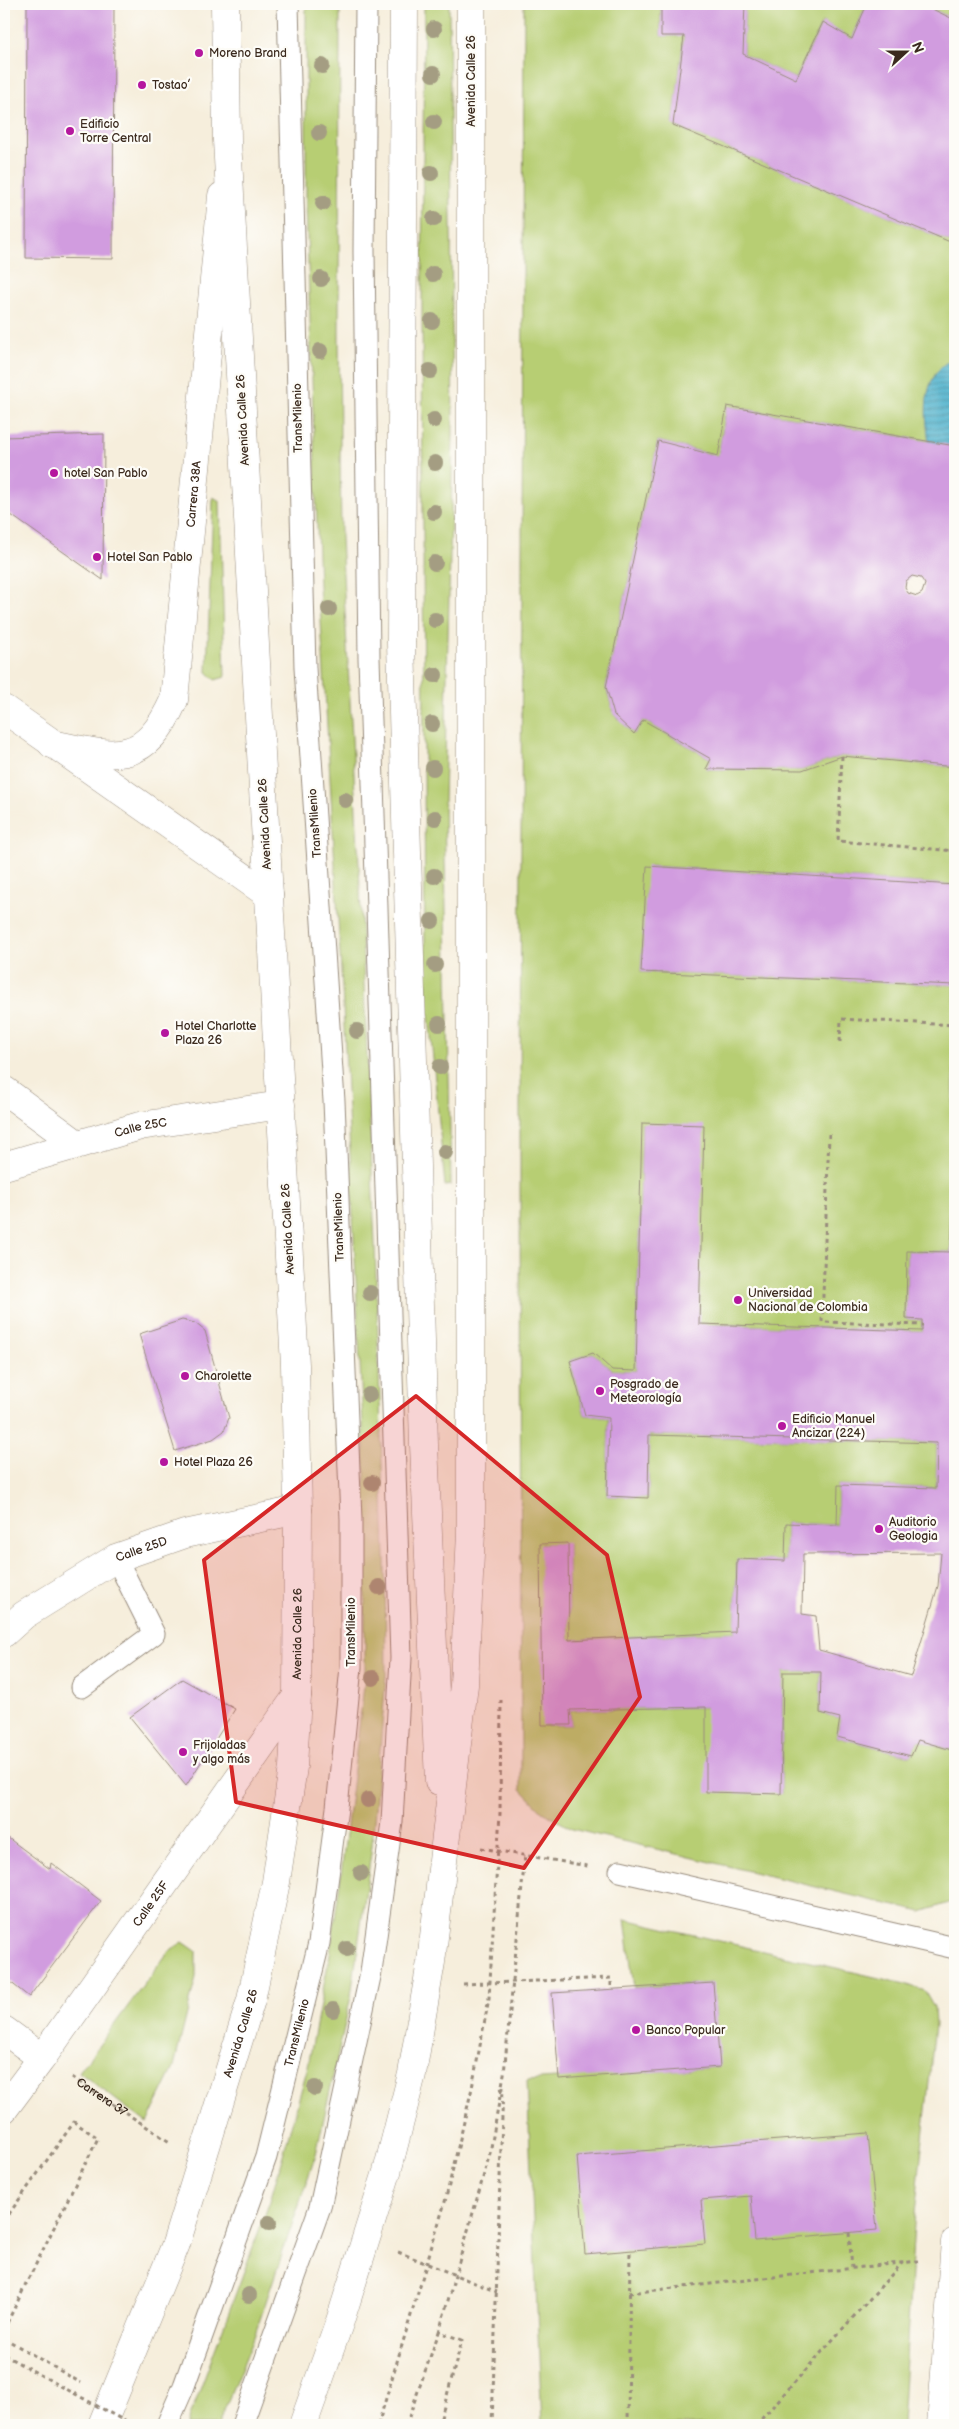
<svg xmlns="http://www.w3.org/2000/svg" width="959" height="2429" font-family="'Balsamiq Sans',sans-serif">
<defs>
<pattern id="water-rules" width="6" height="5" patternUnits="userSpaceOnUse" patternTransform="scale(1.25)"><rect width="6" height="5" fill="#4db1cc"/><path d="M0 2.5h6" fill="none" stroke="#4190a5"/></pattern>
</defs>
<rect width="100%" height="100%" fill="#fdfcf7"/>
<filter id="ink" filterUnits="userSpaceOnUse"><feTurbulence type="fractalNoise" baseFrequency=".02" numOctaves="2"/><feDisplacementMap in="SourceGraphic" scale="10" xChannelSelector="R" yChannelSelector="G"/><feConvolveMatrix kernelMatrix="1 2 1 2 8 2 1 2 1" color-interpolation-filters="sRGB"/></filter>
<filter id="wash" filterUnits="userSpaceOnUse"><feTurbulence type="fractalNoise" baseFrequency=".0096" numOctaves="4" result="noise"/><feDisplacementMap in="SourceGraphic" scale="20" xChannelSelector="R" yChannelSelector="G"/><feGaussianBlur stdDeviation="1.12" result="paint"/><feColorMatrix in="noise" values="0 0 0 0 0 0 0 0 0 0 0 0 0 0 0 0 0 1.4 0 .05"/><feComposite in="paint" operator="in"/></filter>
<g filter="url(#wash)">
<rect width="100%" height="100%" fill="#f6eedc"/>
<path fill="#b7ce73" stroke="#797c48" d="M306 4H340L339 338 341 538 359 865 375 1245 385 1556 386 1677 372 1846 351 1996 316 2154 253 2340 218 2425H187L270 2201 308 2066 330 1954 341 1875 365 1678V1469L343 1006 319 586 306 204Z
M424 4H449L453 433 444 802 451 1185 445 1186 425 974 422 305Z
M524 4H661V36H684L673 125 955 244V446L727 406 718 456 658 441 606 687 614 715 634 734 643 720 711 759 707 769 802 770 842 756 955 767V885L648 866 641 972 955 985 951 1252 907 1251 906 1319 922 1320V1331L699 1324 642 1123 636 1371 612 1370 593 1353 570 1361 585 1415 609 1418 607 1496 648 1498 649 1435 937 1443 936 1488 838 1485 837 1525 786 1523 785 1561 737 1560 735 1632 569 1640 568 1544H541L543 1725H571L570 1710 706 1707 781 1794 783 1672H821L820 1713 840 1718 837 1737 911 1756 918 1740 955 1751V1901L921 1912 572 1829 543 1812 521 1789 520 1124Z
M745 4H867L852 39 822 22 796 79 743 54Z
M922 4H955V20Z
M213 497 220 501 225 677 215 680 207 672Z
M625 1919 905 1984 925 1991 934 2007 935 2025 914 2223 902 2425H542L527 2080 719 2067 713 1983 634 1988Z
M183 1942 196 1951V1977L173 2070 147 2123 79 2072 169 1951Z"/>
<path fill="url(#water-rules)" stroke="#446e75" d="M955 357V446L929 442C924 410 922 374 955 357Z"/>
<g id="blocks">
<path fill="#d19cdf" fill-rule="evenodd" d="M27 4H114L113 259 26 258Z
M661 4H745L743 54 796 79 823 22 852 39 867 4H922L955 20V244L673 125 684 36H661Z
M727 406 955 446V767L842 756 802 770 706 769 711 759 643 720 634 734 614 715 606 687 658 441 718 456ZM912 576 921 578 925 584 922 593 917 596 908 593 905 588 906 581Z
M104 434 103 580 4 510V437Z
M647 866 955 885V985L641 972Z
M642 1123 704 1125 699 1324 922 1331V1320L906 1319 907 1251 951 1252 955 1146V1751L918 1740 911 1756 837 1737 840 1718 820 1713 821 1672H783L781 1794 706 1792V1707L570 1710 571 1725H542L540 1544 568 1543 569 1640 735 1632 737 1559 785 1561 786 1523 837 1525 838 1485 936 1488 937 1443 649 1435 648 1498 607 1496 609 1418 585 1415 570 1361 593 1353 612 1370 636 1371ZM941 1553 938 1586 911 1676 819 1650 816 1616 802 1614 803 1554Z
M182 1320 195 1323 205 1331 229 1418 224 1431 213 1439 175 1451 139 1334Z
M182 1679 235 1709 186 1786 130 1717Z
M4 1835 50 1869 51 1863 101 1901 29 1997 4 1977Z
M713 1983 720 2067 559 2079 552 1993Z
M868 2133 877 2230 755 2241 751 2196 701 2200 705 2244 585 2254 577 2156Z"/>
</g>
</g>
<g filter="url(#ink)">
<use href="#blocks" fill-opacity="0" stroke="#988c7d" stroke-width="1"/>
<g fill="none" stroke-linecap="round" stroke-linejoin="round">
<defs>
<g id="lane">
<path d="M82 1687 154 1634 116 1558"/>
<path d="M620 1871 955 1948"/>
<path id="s2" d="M167 2425 184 2386 266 2157 319 1943 337 1808 351 1667V1519L334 1101 305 668 288 4"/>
<path d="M242 2425 320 2207 371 1972 392 1822 401 1658 369 658 364 251 366 4"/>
</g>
<g id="street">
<path d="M4 709 269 895"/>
<path id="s3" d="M52 744C115 757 144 767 174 700L222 196"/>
<path d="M4 1090 77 1144"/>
<path id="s4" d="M4 1166 140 1126 281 1105"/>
<path id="s5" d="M4 1633 24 1615 116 1558 185 1534 298 1510"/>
<path d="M4 2030 42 2058"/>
<path id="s6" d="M4 2109 42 2058 297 1696"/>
<path d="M941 2425 955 2242"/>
</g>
<g id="primary">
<path d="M404 4 401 643 424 1445 439 1781"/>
<path id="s7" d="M102 2425 176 2244 251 2000 276 1882 293 1767 297 1696 298 1510 295 1365 227 140 225 4"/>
<path d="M303 2425 340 2321 387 2172 412 2074 431 1962 464 1685 471 1532V4"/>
</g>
</defs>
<use href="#lane" stroke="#988c7d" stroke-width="23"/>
<use href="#street" stroke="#988c7d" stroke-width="29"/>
<use href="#primary" stroke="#988c7d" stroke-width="29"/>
<g stroke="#988c7d" stroke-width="3" stroke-dasharray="4 4" stroke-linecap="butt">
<path d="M842 756 838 841 955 851"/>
<path d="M840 1042 841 1019 955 1025"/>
<path d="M829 1134 822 1322 923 1325"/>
<path d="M481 1848 588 1866"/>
<path d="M463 1984 611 1978V1990"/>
<path id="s1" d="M72 2077 171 2143"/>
<path d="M4 2221 74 2122 98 2138 4 2329"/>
<path d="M849 2233 852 2268"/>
<path d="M398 2252 497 2292"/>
<path d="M629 2293 918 2261"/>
<path d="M439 2332 490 2153 504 2074 525 1855"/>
<path d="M4 2338 81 2383"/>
<path d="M378 2425 445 2202 472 2088 489 1998 500 1813 501 1699"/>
<path d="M406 2425 439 2332 462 2340 439 2425"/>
<path d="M492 2425 503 2086"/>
<path d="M628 2425 630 2250"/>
<path d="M756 2425 902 2263"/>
</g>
<use href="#lane" stroke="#fff" stroke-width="21"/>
<use href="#street" stroke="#fff" stroke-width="28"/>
<use href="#primary" stroke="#fff" stroke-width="28"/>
<path stroke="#988c7d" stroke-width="3" stroke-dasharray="4 4" stroke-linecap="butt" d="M4 2355 132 2425"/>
</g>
<g fill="#a49d82">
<circle cx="434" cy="29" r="8"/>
<circle cx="322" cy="66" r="8"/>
<circle cx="433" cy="74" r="8"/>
<circle cx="434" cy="122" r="8"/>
<circle cx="319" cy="133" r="8"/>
<circle cx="431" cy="173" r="8"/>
<circle cx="323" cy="203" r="8"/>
<circle cx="434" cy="219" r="8"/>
<circle cx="433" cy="274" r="8"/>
<circle cx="321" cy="279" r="8"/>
<circle cx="432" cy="321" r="8"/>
<circle cx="320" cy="351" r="8"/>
<circle cx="430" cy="371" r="8"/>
<circle cx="434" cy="420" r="8"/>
<circle cx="435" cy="463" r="8"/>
<circle cx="434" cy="512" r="8"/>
<circle cx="435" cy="563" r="8"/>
<circle cx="329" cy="609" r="8"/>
<circle cx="435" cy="620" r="8"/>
<circle cx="435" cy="675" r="8"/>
<circle cx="432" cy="724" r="8"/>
<circle cx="433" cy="768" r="8"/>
<circle cx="345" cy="800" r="8"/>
<circle cx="435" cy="818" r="8"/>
<circle cx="434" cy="876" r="8"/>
<circle cx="432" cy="921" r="8"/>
<circle cx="435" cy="965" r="8"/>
<circle cx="439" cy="1024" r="8"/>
<circle cx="357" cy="1031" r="8"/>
<circle cx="440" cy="1067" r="8"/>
<circle cx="445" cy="1152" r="8"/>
<circle cx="370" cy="1293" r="8"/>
<circle cx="369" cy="1395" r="8"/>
<circle cx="372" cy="1483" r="8"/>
<circle cx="379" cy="1587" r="8"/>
<circle cx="373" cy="1678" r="8"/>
<circle cx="368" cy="1800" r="8"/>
<circle cx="361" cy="1873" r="8"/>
<circle cx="347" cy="1949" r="8"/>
<circle cx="333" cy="2010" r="8"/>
<circle cx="315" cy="2088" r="8"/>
<circle cx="269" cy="2223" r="8"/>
<circle cx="249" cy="2295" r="8"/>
</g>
</g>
<path fill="#d62828" fill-opacity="0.2" stroke="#d62828" stroke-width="4" stroke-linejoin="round" d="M416 1396 607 1555 640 1697 524 1868 236 1802 204 1560Z"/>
<g fill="#b5179e" stroke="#fdfcf7" stroke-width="2">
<circle cx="199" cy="53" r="5"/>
<circle cx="142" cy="85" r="5"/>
<circle cx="70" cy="131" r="5"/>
<circle cx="54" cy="473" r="5"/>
<circle cx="97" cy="557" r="5"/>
<circle cx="165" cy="1033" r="5"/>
<circle cx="738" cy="1300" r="5"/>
<circle cx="185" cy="1376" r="5"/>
<circle cx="600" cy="1391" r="5"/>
<circle cx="782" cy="1426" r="5"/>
<circle cx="164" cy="1462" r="5"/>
<circle cx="879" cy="1529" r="5"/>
<circle cx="183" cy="1752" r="5"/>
<circle cx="636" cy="2030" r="5"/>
</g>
<g text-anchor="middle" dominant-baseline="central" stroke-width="4.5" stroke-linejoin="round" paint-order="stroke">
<g font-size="12" fill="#3b2a1e" stroke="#fdfcf7" text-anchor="start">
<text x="209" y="53">Moreno Brand</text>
<text x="152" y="85">Tostao’</text>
<text x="80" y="124">Edificio<tspan x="80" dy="14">Torre Central</tspan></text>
<text x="64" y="473">hotel San Pablo</text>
<text x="107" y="557">Hotel San Pablo</text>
<text x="175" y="1026">Hotel Charlotte<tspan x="175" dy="14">Plaza 26</tspan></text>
<text x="748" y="1293">Universidad<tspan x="748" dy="14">Nacional de Colombia</tspan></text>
<text x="195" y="1376">Charolette</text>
<text x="610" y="1384">Posgrado de<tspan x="610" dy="14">Meteorología</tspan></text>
<text x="792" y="1419">Edificio Manuel<tspan x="792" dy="14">Ancizar (224)</tspan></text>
<text x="174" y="1462">Hotel Plaza 26</text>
<text x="889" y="1522">Auditorio<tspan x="889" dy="14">Geologia</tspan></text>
<text x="193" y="1745">Frijoladas<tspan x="193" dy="14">y algo más</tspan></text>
<text x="646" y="2030">Banco Popular</text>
</g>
<g font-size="12" fill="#3b2a1e" stroke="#fdfcf7">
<text transform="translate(471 81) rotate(-90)">Avenida Calle 26</text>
<text transform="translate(298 418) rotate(-91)">TransMilenio</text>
<text transform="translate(243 420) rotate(-93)">Avenida Calle 26</text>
<text stroke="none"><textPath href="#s3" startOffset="355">Carrera 38A</textPath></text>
<text transform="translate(315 823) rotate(-94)">TransMilenio</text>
<text transform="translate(265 824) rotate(-93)">Avenida Calle 26</text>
<text stroke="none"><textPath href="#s4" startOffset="142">Calle 25C</textPath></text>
<text transform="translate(339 1227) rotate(-92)">TransMilenio</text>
<text transform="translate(288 1229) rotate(-93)">Avenida Calle 26</text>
<text stroke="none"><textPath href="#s5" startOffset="162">Calle 25D</textPath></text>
<text transform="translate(351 1632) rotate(-90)">TransMilenio</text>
<text stroke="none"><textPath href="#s7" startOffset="821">Avenida Calle 26</textPath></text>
<text stroke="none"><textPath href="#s6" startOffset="252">Calle 25F</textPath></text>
<text stroke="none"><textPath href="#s2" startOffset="414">TransMilenio</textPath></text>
<text stroke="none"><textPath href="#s7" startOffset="416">Avenida Calle 26</textPath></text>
<text stroke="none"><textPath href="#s1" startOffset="36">Carrera 37</textPath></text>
</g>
</g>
<rect width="959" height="2429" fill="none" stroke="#fdfcf7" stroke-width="20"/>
<g transform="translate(906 52) rotate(69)" stroke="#fdfcf7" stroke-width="4" paint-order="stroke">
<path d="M0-4L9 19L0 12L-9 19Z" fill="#3b2a1e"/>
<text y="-8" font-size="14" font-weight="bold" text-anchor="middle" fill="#3b2a1e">N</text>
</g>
</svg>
